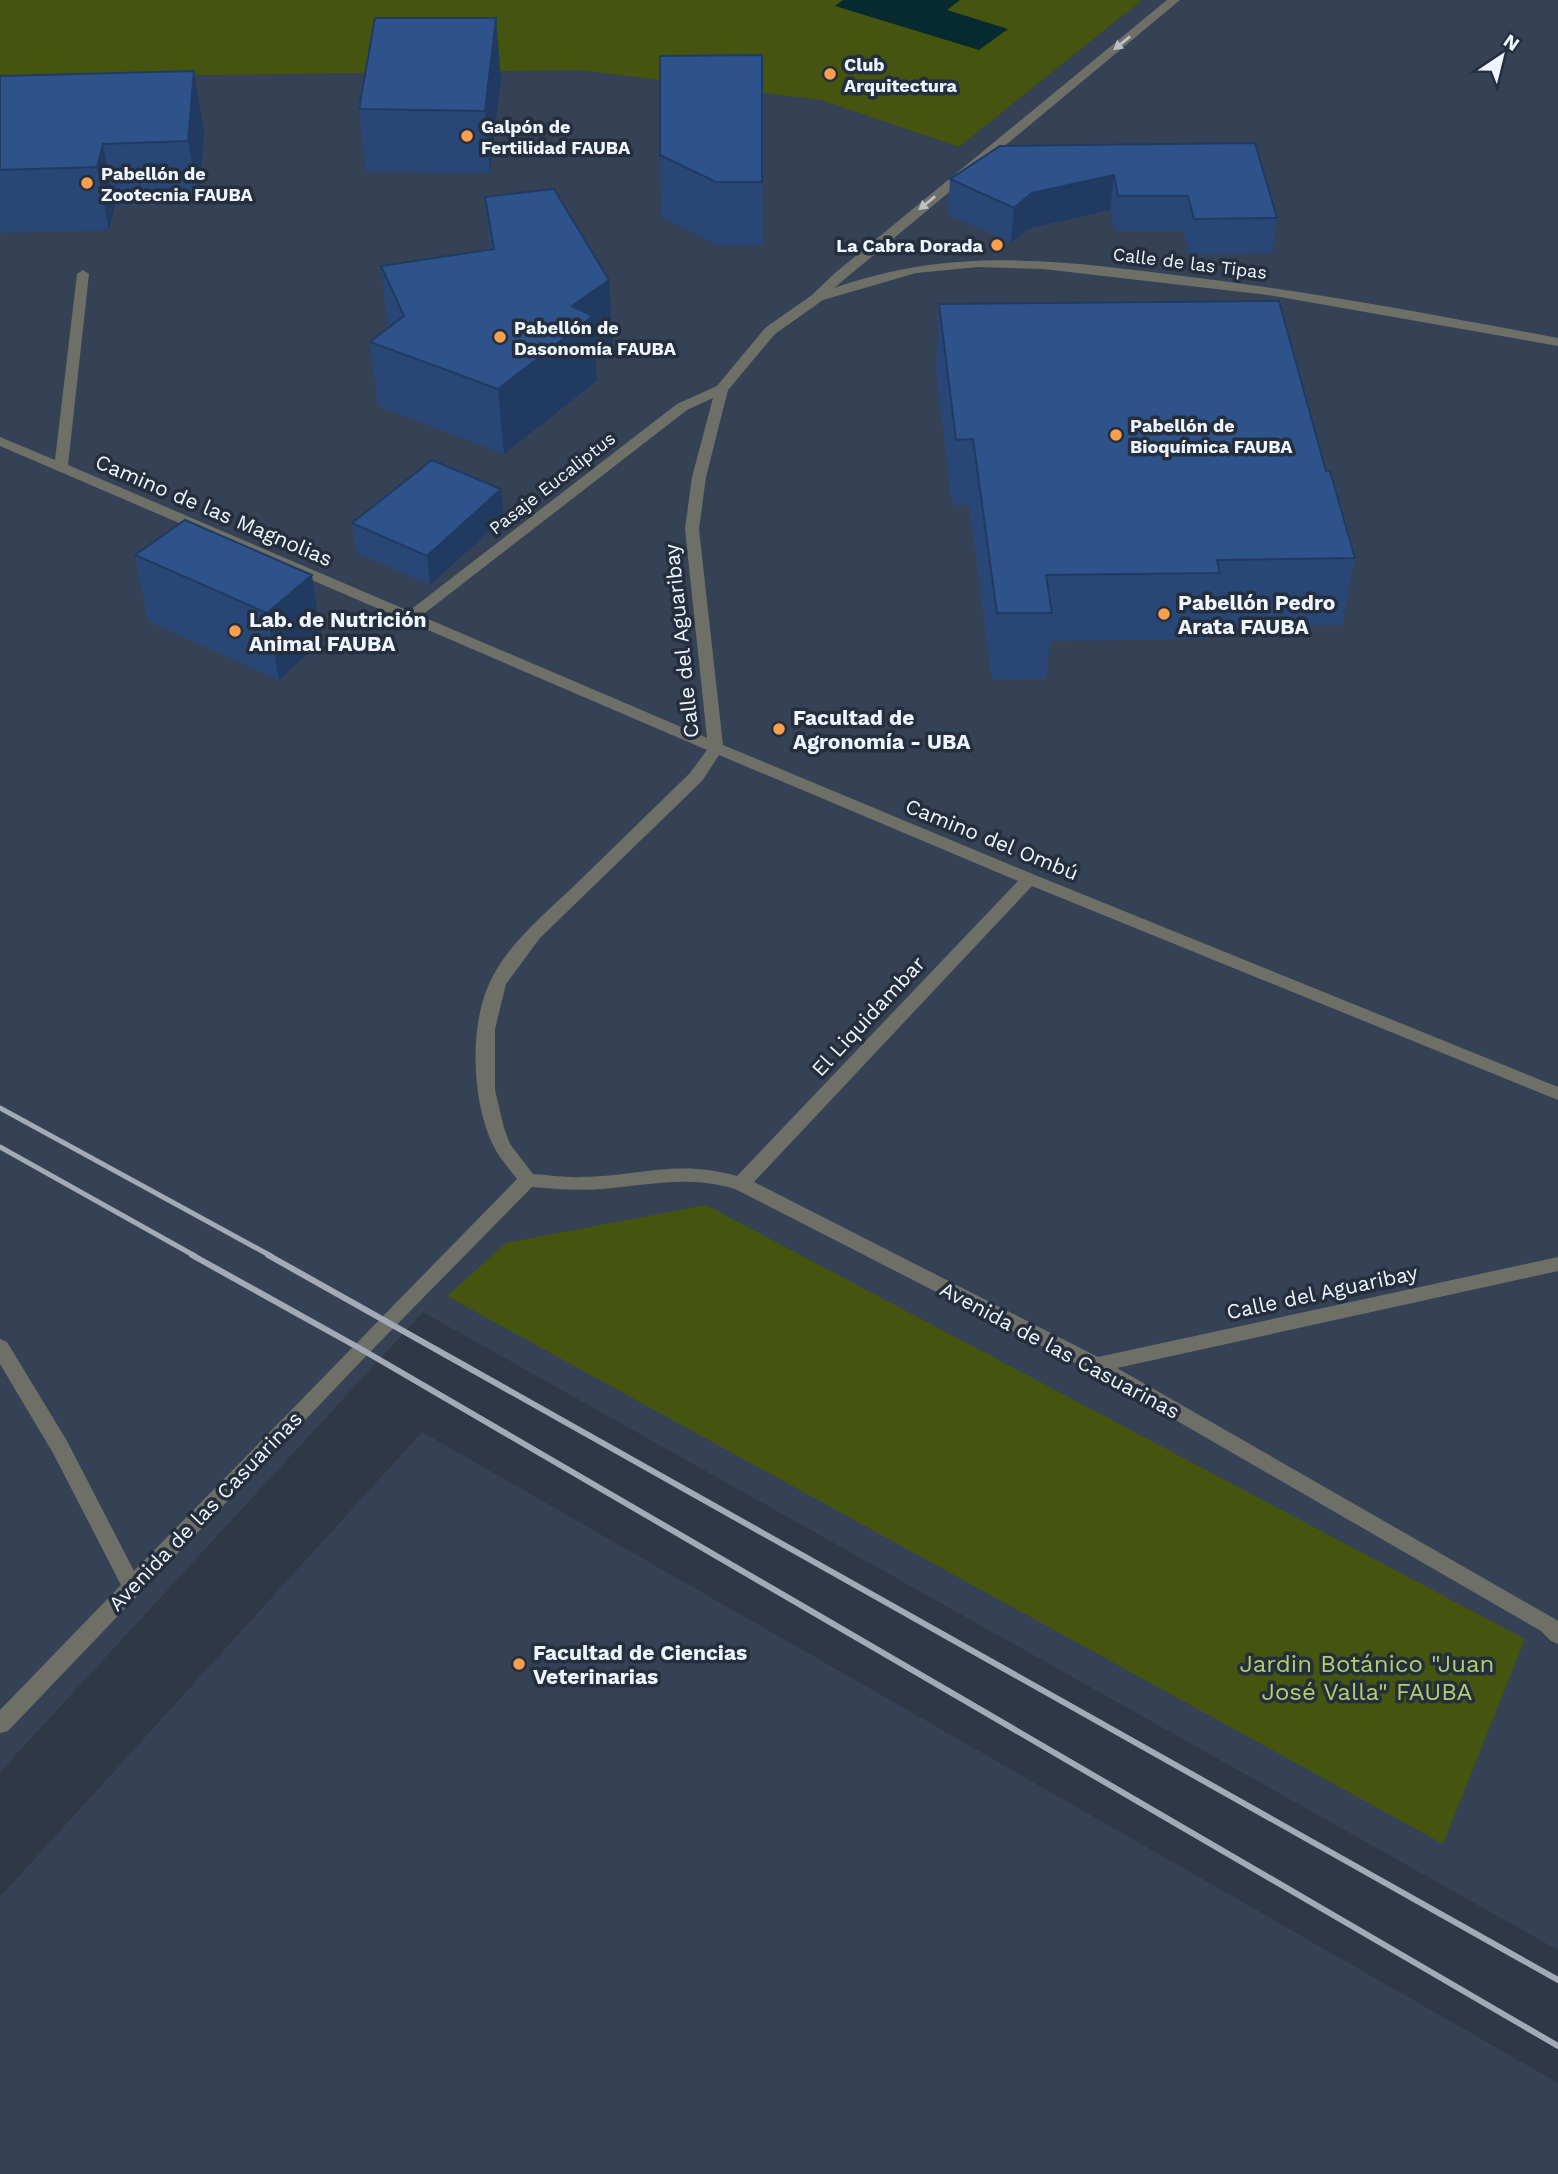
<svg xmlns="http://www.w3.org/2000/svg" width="1558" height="2174" font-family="'Work Sans',sans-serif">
<rect width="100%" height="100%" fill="#2f3847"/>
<path fill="#354256" d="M1142 0H1558V1950L423 1312 0 1772V78L579 70 821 100 959 147Z
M422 1432 1558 2083V2174H0V1897Z"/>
<path fill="#45540f" d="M0 0H1142L959 147 821 100 579 70 0 78Z
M706 1205 1525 1639 1443 1844 447 1296 506 1243Z"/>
<path fill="#062a2f" d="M843 0H960L947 10 1008 29 979 50 835 6Z"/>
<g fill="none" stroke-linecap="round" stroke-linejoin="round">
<path fill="#6e7068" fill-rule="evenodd" d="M1167 0H1180L834 288C958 245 1064 261 1191 277 1314 292 1436 315 1558 338V346L1268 295 1043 269 978 267 916 273 823 300 775 334 728 390 706 477 699 529 723 745 1035 875 1558 1087V1100L1032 886 754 1182 1098 1357 1558 1257V1271L1117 1368 1555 1619 1558 1621V1644L1551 1641 1541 1631 1089 1370 735 1189C686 1175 651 1185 602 1189 578 1191 556 1189 532 1187L368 1354 8 1731 0 1733V1710L121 1585 53 1453 0 1364V1339L7 1342 67 1441 134 1571 517 1179C509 1168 499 1158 493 1145 472 1102 469 1028 489 984 507 944 545 914 576 884 614 847 652 810 690 773L707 750 0 446V437L55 460 77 274 83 270 89 274 68 465 409 611 677 404 717 386 765 328 812 295 835 273ZM713 398 692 477 685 529 707 738 421 616 687 410ZM719 755 1018 881 737 1176C678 1159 640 1176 582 1177 566 1178 549 1175 533 1174L510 1144 504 1128 495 1090V1029L506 984 540 938 702 781Z"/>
<path stroke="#a3aab6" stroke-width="5" d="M0 1108 271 1256
M0 1147 195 1256"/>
<path stroke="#a3aab6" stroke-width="6" d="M192 1255 361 1349 1558 2046
M268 1255 1558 1980"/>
</g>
<path fill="#284777" d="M762 55 763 245H717L662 217 660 155Z
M0 76 204 133 199 204 115 206 109 230 0 233Z
M501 79 490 173 366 172 359 109Z
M1000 146 1277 218 1272 253 1189 254 1184 231H1115L1110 210 1030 228 1011 243 948 214 950 179Z
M485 197 613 345 595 357 597 381 504 454 378 406 370 342 388 328 381 266 490 249Z
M939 304 1326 471 1355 558 1342 625 1212 627 1210 639 1050 641 1046 679 992 680 969 505H952L936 369Z
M501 489 504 518 430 585 356 552 352 523Z
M185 520 322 641 279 680 148 621 135 555Z"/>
<path fill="#203a61" d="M496 18 501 79 490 173 485 111Z
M194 71 204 133 199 204 188 141Z
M103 144 115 206 109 230 97 167Z
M1114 175 1110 210 1030 228 1011 243 1014 208 1032 193Z
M609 280 613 345 595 357 597 381 504 454 498 389 572 306Z
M501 489 504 518 430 585 427 556Z
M312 575 322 641 279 680 267 613Z"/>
<path fill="#2e538a" stroke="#203a61" stroke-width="2" d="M375 18H496L485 111 359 109Z
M762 55V182H716L660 155V56Z
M194 71 188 141 103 144 97 167 0 170V76Z
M1255 143 1277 218 1194 219 1188 196H1118L1114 175 1032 193 1014 208 950 179 1000 146Z
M554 189 609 280 572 306 593 316 498 389 370 342 404 316 381 266 494 249 485 197Z
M1279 301 1326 471H1330L1355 558 1217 560 1220 573 1046 575 1052 613H997L973 439 956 440 939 304Z
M432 460 501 489 427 556 352 523Z
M185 520 312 575 267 613 135 555Z"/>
<defs><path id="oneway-solid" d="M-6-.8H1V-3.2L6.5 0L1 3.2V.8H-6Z" transform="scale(1.75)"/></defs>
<g fill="#bbc0c3">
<use href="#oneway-solid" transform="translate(1122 43) rotate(141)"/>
<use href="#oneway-solid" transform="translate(927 203) rotate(141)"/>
</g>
<g fill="#fa9f4e" stroke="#252e3c" stroke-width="2.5">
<circle cx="830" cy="74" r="7"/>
<circle cx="467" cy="136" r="7"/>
<circle cx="87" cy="183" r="7"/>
<circle cx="997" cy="245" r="7"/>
<circle cx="500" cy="337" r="7"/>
<circle cx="1116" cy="435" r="7"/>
<circle cx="1164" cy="614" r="7"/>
<circle cx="235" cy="631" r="7"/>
<circle cx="779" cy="729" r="7"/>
<circle cx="519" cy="1664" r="7"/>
</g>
<g text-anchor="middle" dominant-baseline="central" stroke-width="7" stroke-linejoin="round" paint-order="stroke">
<g font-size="18" font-weight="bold" fill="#eff5ff" stroke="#252e3c" text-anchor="start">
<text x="844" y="64">Club<tspan x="844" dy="21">Arquitectura</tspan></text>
<text x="481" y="126">Galpón de<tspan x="481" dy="21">Fertilidad FAUBA</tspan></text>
<text x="101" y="173">Pabellón de<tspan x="101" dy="21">Zootecnia FAUBA</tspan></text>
<text x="983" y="245" text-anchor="end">La Cabra Dorada</text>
<text x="514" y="327">Pabellón de<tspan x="514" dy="21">Dasonomía FAUBA</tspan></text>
<text x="1130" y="425">Pabellón de<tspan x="1130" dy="21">Bioquímica FAUBA</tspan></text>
</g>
<g font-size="18" fill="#eff5ff" stroke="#252e3c">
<text transform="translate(1190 263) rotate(7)">Calle de las Tipas</text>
<text transform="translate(552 483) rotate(-38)">Pasaje Eucaliptus</text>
</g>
<g font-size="21" fill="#eff5ff" stroke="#252e3c">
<text transform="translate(214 510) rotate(23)">Camino de las Magnolias</text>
<text transform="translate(681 641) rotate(-96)">Calle del Aguaribay</text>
<text transform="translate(992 839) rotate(22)">Camino del Ombú</text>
<text transform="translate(868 1016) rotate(-47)">El Liquidambar</text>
<text transform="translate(1322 1292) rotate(-12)">Calle del Aguaribay</text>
<text transform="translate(1060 1350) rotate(28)">Avenida de las Casuarinas</text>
<text transform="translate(205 1511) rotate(-46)">Avenida de las Casuarinas</text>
</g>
<g font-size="21" font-weight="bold" fill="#eff5ff" stroke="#252e3c" text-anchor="start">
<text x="1178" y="602">Pabellón Pedro<tspan x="1178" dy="24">Arata FAUBA</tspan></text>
<text x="249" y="619">Lab. de Nutrición<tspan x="249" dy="24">Animal FAUBA</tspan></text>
<text x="793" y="717">Facultad de<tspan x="793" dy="24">Agronomía - UBA</tspan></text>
<text x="533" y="1652">Facultad de Ciencias<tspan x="533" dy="24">Veterinarias</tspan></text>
</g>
<g font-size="24" fill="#b3cd69" stroke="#252e3c">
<text x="1367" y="1664">Jardin Botánico "Juan<tspan x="1367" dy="28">José Valla" FAUBA</tspan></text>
</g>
</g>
<g transform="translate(1502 56) rotate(35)" stroke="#252e3c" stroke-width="5" paint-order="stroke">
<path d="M0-5L12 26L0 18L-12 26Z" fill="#eff5ff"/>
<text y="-10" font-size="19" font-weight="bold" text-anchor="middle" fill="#eff5ff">N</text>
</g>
</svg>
